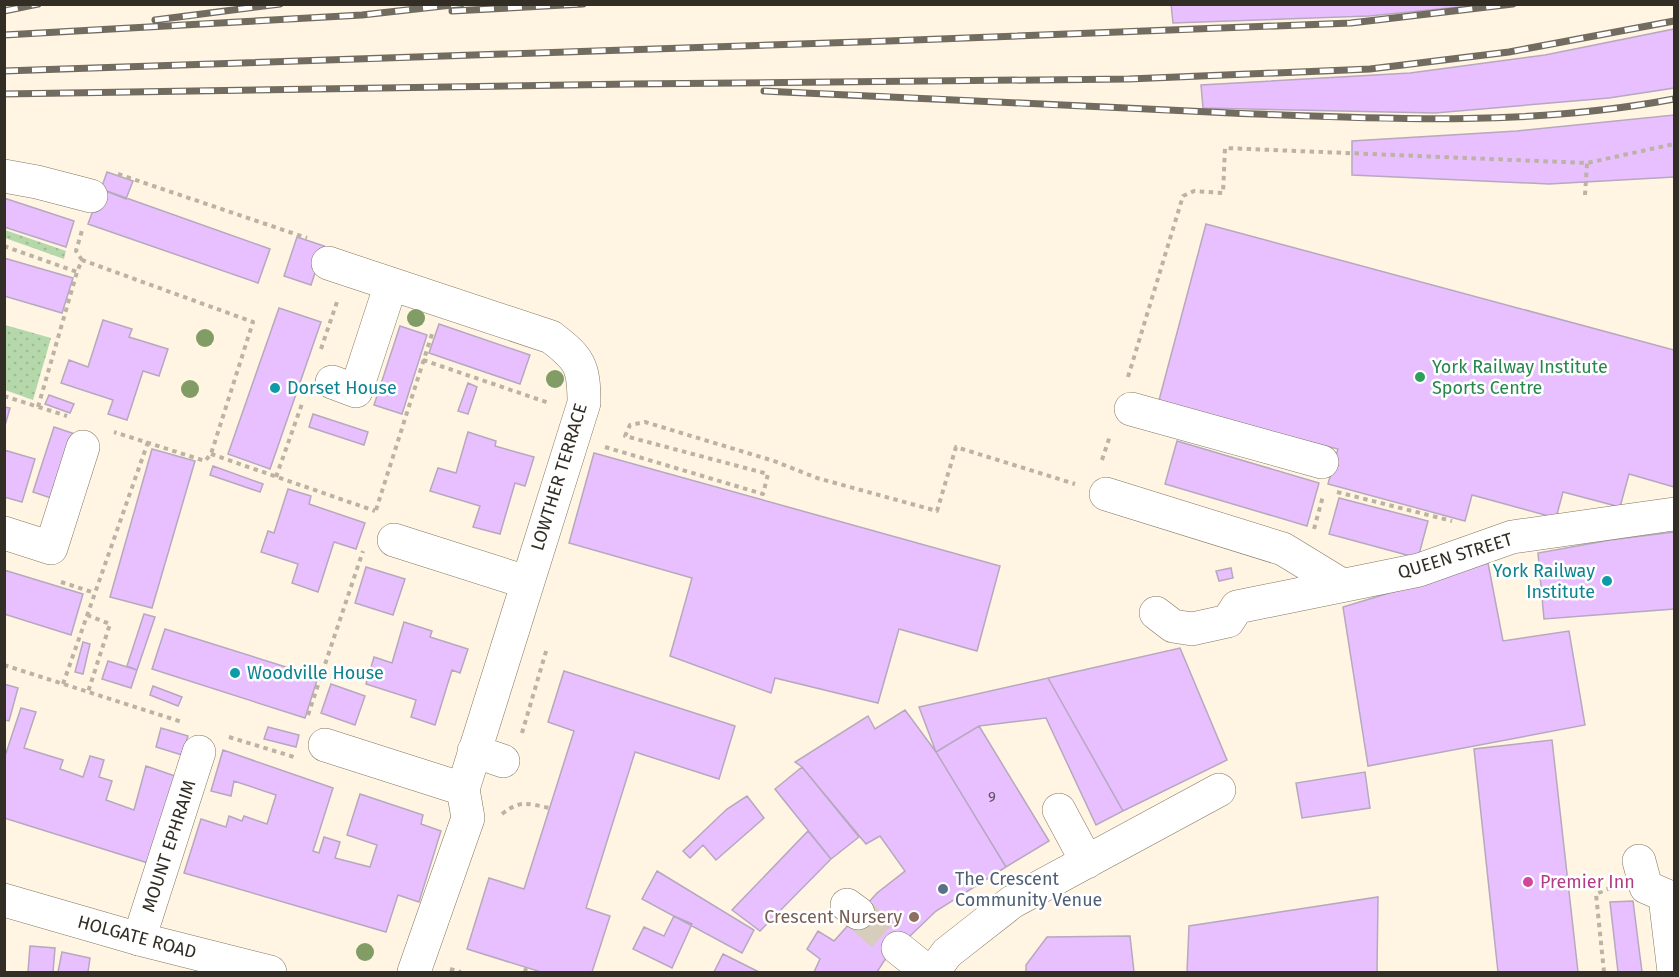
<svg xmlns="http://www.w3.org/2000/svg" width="1679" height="977" font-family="'Fira Sans',sans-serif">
<defs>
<pattern id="green-dots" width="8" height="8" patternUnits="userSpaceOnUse" patternTransform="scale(1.5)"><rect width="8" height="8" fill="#b5d8ab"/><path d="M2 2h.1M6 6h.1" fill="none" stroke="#9cba93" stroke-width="1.8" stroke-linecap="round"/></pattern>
</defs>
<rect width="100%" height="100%" fill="#fff5e2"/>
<path fill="url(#green-dots)" d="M5 230 66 251 64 259 5 238Z
M5 325 51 338 33 400 5 390Z"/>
<path fill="#e8c0ff" stroke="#b6a8be" stroke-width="1.5" d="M1171 4H1490L1369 16 1173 23Z
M1674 29V88L1609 98 1435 113 1203 108 1201 85 1410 73 1545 55Z
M1674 115V177L1549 184 1352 175V141L1517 131Z
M107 172 133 181 126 199 101 189Z
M101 189 270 249 258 283 88 224Z
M4 198 74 221 66 247 4 227Z
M1206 224 1674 350V487L1629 474 1620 507 1563 492 1556 518 1472 495 1465 521 1328 484 1338 449 1158 404Z
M297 237 324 246 311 285 284 276Z
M4 258 73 278 62 313 4 296Z
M279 308 321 322 270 469 228 454Z
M103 320 132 329 129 337 168 349 159 376 143 371 127 420 108 414 113 400 61 383 69 360 88 367Z
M439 324 530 355 520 384 429 353Z
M400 326 427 335 402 414 374 405Z
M468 383 477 387 468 414 458 411Z
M49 395 74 404 70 413 45 404Z
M4 407 10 408 4 429Z
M313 414 368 432 364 445 309 427Z
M54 427 78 435 57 500 33 492Z
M468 432 496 441 495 446 534 457 525 486 515 483 500 534 473 527 480 506 430 491 438 468 456 473Z
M1177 441 1319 483 1307 526 1165 484Z
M152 449 195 461 152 608 110 597Z
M4 450 35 459 22 502 4 497Z
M594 453 1000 566 977 651 899 629 878 703 775 678 771 693 670 656 692 578 569 543Z
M213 466 263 484 260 492 210 475Z
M288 489 311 496 309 504 365 523 356 549 334 542 318 592 292 583 298 564 261 552 268 531 274 533Z
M1339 498 1428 521 1418 558 1329 534Z
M1674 532V609L1544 619 1538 553 1610 540Z
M1488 563 1503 641 1569 631 1585 725 1368 766 1343 607Z
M366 567 405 579 393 615 355 603Z
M1231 568 1233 578 1219 581 1216 571Z
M4 570 83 594 71 635 4 614Z
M144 614 155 617 137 670 127 666Z
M404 622 432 631 430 637 468 649 460 673 452 670 435 725 411 717 416 700 366 684 374 657 392 663Z
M165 629 318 677 305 718 152 669Z
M83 642 90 644 83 674 75 672Z
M1180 648 1227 760 1123 811 1048 678Z
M108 661 137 670 131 688 102 679Z
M564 671 735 726 719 779 635 752 586 908 610 916 592 972H541L467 949 489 878 524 889 574 731 548 722Z
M1048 678 1123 811 1096 825 1046 718 979 726 936 752 919 707Z
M4 684 18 688 9 721 4 720Z
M331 684 365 696 355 725 321 713Z
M153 686 182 697 178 706 150 695Z
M21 708 36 712 24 748 63 760 60 769 83 777 90 756 104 760 99 777 112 781 106 800 134 810 146 766 175 776 148 863 4 818V759Z
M905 710 936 752 1006 867 936 911 884 961 877 972H814L820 959 807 949 818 931 834 941 877 893 905 871 880 836 866 844 802 767 795 762 868 716 875 729Z
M979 726 1049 841 1006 867 936 752Z
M268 727 299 735 296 747 264 739Z
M161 728 188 736 182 755 156 747Z
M1552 740 1578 972H1498L1474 749Z
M223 750 333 788 313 851 319 853 324 837 340 842 335 858 370 867 377 845 347 835 360 794 423 815 421 824 441 831 419 902 398 895 386 932 184 873 201 819 226 827 229 816 242 821 244 816 267 824 276 795 234 781 231 796 211 791Z
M802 767 859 837 831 859 775 789Z
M1365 772 1370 808 1302 818 1296 783Z
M747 796 764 818 716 860 703 845 690 858 683 851 727 809Z
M808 831 831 859 760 931 732 910Z
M657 871 754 930 742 953 642 899Z
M1378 897 1377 972H1187L1189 926Z
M1633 901 1642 972H1618L1610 902Z
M674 916 692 924 672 968 633 949 644 927 664 936Z
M1130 936 1134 972H1026V965L1047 937Z
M30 946 55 948 53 972H28Z
M62 952 90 958 88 972H58Z
M723 954 759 972H714Z"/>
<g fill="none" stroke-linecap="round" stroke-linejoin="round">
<path stroke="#d6cdbc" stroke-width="33" stroke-dasharray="33 16" stroke-linecap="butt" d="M858 913 898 948"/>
<defs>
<path id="minor" d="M4 176 37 182 91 196
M328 263 551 337C580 359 584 366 584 403L463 789 468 818 414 972
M332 382 356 391 391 284
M1131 409 1322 462
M1106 494 1283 549 1342 585
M4 533 51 548 83 447
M394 540 526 582
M1237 607 1419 570 1512 537 1674 514
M1156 613 1173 626 1192 629 1228 621 1237 607
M325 745 463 789
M474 751 503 761
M1059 810 1087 862
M1639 861 1646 887 1674 899
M1665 897 1674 972
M847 905 858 913
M139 939 199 752
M898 948 928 972
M933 972 947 953 1012 902 1219 790"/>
<path id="major" d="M4 900 139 939 270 972"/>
</defs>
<use href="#minor" stroke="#807661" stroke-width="34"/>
<use href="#major" stroke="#807661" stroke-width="34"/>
<path stroke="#bcb3a4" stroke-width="4" stroke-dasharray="4.5 4.5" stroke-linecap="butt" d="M118 174 307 238
M1585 195 1587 163
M4 246 77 272 82 260 253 322 211 454 205 461 114 432
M82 260 76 251 83 227
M321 349 337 302
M423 360 549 403
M1128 377 1183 196 1194 191 1223 193 1225 148 1587 163 1674 144
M4 396 67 416
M38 407 77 272
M605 447 763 494 768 474 625 436 630 425 645 422 774 461 817 478 937 511 956 447 1075 484
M211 454 375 511
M1102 460 1110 436
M276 477 303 401
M1337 492 1452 521
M376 510 432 334
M1314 529 1323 496
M61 582 95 593
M87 615 110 624 88 692
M4 665 182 722
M63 684 148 442
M308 715 363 551
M522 733 547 648
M229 737 294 757
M502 814C521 799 528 804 550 808
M450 969 461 972
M525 972 526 968
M1604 972 1596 894 1612 887"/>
<use href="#minor" stroke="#fff" stroke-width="33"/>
<use href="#major" stroke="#fff" stroke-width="33"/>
<defs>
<path id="rail" d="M4 11 38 4
M452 11 583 4
M155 20 280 4
M4 35 362 15 461 4
M4 71 888 41 1351 23 1513 4
M764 91C920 98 1076 106 1231 113 1381 119 1526 127 1674 99
M4 94 631 84 1129 79 1370 69 1509 52 1674 21"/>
</defs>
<use href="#rail" stroke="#726c60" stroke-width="7"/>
<use href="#rail" stroke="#fff" stroke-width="4.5" stroke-dasharray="14" stroke-linecap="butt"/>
</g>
<g fill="#829c66">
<circle cx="416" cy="318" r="9"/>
<circle cx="205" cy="338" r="9"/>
<circle cx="555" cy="379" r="9"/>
<circle cx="190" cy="389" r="9"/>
<circle cx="365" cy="952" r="9"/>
</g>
<circle fill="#2e9e5b" stroke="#fff" stroke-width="2" cx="1420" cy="377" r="6"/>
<g fill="#0f9aa8" stroke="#fff" stroke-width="2">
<circle cx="275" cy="388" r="6"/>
<circle cx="1607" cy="581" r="6"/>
<circle cx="235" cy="673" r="6"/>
</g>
<circle fill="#d1479c" stroke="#fff" stroke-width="2" cx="1528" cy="882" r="6"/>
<circle fill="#5c6f8a" stroke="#fff" stroke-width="2" cx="943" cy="889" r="6"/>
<circle fill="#8d6e63" stroke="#fff" stroke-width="2" cx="914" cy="917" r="6"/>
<g text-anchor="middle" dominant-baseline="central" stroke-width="5" stroke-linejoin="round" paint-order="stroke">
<g font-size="15" fill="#60525c">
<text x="992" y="797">9</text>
</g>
<g font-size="18" fill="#27864d" stroke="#fff" text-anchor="start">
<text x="1432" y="367">York Railway Institute<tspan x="1432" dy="21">Sports Centre</tspan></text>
</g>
<g font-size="18" fill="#0d838f" stroke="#fff" text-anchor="start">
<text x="287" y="388">Dorset House</text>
<text x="1595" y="571" text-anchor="end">York Railway<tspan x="1595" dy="21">Institute</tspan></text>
<text x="247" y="673">Woodville House</text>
</g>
<g font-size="18" fill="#322e25" stroke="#fff">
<text transform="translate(559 477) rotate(-73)">LOWTHER TERRACE</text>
<text transform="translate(1455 556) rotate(-17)">QUEEN STREET</text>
<text transform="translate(169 846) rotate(-72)">MOUNT EPHRAIM</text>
<text transform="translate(137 937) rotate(15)">HOLGATE ROAD</text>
</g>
<g font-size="18" fill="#4e5e75" stroke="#fff" text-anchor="start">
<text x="955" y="879">The Crescent<tspan x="955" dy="21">Community Venue</tspan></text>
</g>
<g font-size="18" fill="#b23c85" stroke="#fff" text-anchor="start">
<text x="1540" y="882">Premier Inn</text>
</g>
<g font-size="18" fill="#785e54" stroke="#fff" text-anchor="end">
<text x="902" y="917">Crescent Nursery</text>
</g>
</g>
<rect width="1679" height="977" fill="none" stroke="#322e25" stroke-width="12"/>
</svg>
